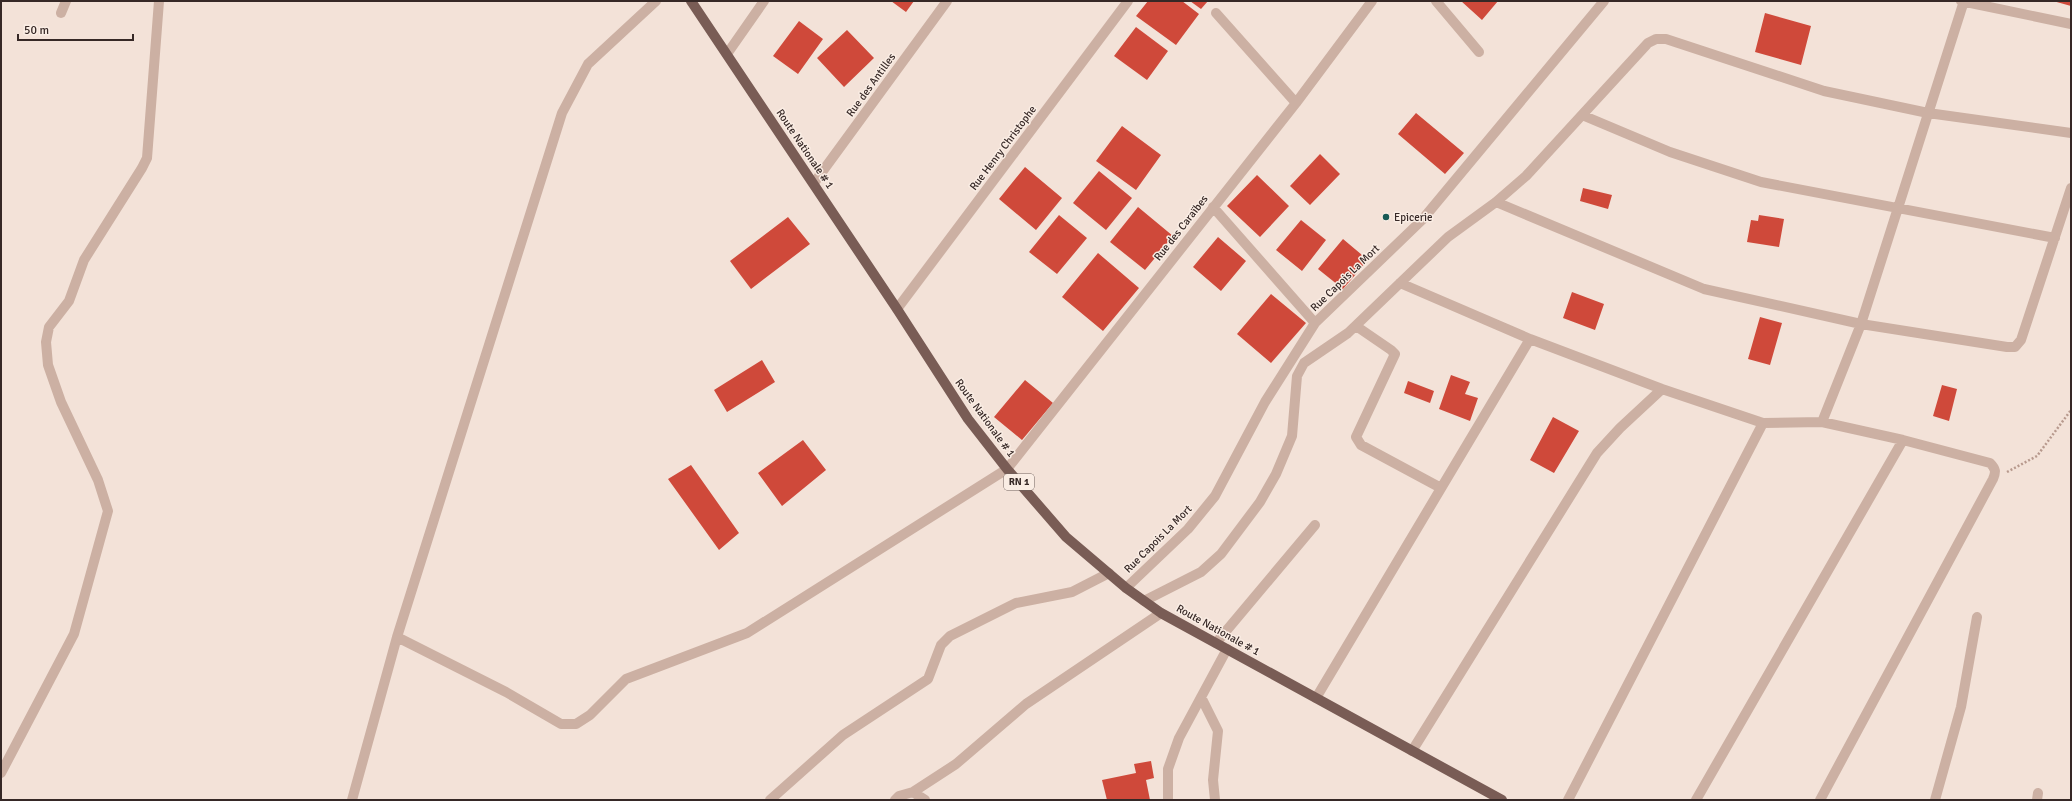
<svg xmlns="http://www.w3.org/2000/svg" width="2072" height="801" font-family="Signika,sans-serif">
<rect width="100%" height="100%" fill="#f3e2d8"/>
<path fill="#cf493a" d="M891 1H914L906 12Z
M1148 1H1182L1199 14 1176 45 1136 16Z
M1190 1H1208L1201 9Z
M1461 1H1498L1482 20Z
M2053 1H2071V6Z
M1765 13 1811 26 1801 65 1755 52Z
M799 21 823 39 798 74 773 56Z
M1136 27 1168 51 1147 80 1114 56Z
M847 30 874 58 844 87 817 58Z
M1416 113 1464 153 1445 174 1398 134Z
M1122 126 1161 155 1136 190 1096 161Z
M1320 154 1340 174 1310 205 1290 186Z
M1025 167 1062 198 1036 230 999 199Z
M1099 171 1132 198 1106 230 1073 203Z
M1257 175 1289 206 1260 237 1227 206Z
M1583 188 1612 195 1608 209 1580 201Z
M1138 207 1173 236 1145 270 1110 242Z
M1059 215 1087 238 1057 274 1029 252Z
M1759 215 1784 219 1779 247 1747 242 1751 220 1758 221Z
M788 217 810 244 751 289 730 261Z
M1301 220 1326 240 1302 271 1276 250Z
M1218 237 1246 261 1221 291 1193 267Z
M1343 239 1368 260 1343 289 1318 269Z
M1098 253 1139 288 1103 331 1062 297Z
M1572 292 1604 304 1595 330 1563 318Z
M1271 294 1306 323 1271 363 1237 334Z
M1760 317 1782 323 1770 365 1748 359Z
M762 360 775 382 727 412 714 390Z
M1451 375 1470 382 1465 394 1478 398 1470 421 1439 409Z
M1025 380 1053 403 1022 440 994 417Z
M1408 381 1434 391 1430 403 1404 393Z
M1942 385 1957 389 1949 421 1933 416Z
M1553 417 1579 431 1554 473 1530 460Z
M803 440 826 470 782 506 758 473Z
M691 465 739 533 719 550 668 479Z
M1151 761 1154 778 1146 780 1150 800H1107L1102 780 1136 773 1134 764Z"/>
<g fill="none" stroke-linecap="round" stroke-linejoin="round">
<path stroke="#b7998d" stroke-width="2.5" stroke-dasharray="2 2" stroke-linecap="butt" d="M2007 472 2037 456 2071 410"/>
<path stroke="#ccb0a3" stroke-width="10" d="M1436 1 1479 52
M1961 1 2071 24
M61 13 66 1
M1216 13 1296 103
M727 54 764 1
M1582 115 1670 152 1761 182 2055 238
M814 183 947 1
M1496 202 1704 289 1861 324 2007 347H2015L2021 340 2071 188
M1213 207 1315 323
M1400 283 1530 339 1662 389 1763 423 1822 422 1903 440 1990 463C1996 469 1996 472 1993 479L1820 800
M897 309 1128 1
M1356 326 1391 350 1395 354 1356 437 1361 445 1441 488
M1822 422 1861 324 1964 1
M1126 588 1188 529 1215 496 1265 402 1315 323 1422 220 1604 1
M1144 601 1201 572 1221 554 1260 502 1276 474 1292 436 1297 376 1304 363 1348 333 1448 237 1496 202 1526 176 1648 43 1656 39H1666L1824 91 1928 113 2071 133
M397 637 506 692 561 724H576L590 715 626 679 747 633 1007 469 1296 103 1372 1
M1216 643 1315 525
M1201 697 1218 731 1213 780 1215 800
M1316 698 1530 339
M1412 751 1597 453 1620 428 1662 389
M1 773 74 634 108 511 98 480 61 402 48 365 46 342 49 327 69 301 84 260 142 168 147 158 159 1
M913 792 925 800
M352 800 397 637 562 113 588 64 656 1
M770 800 843 735 928 679 941 645 950 636 1016 603 1072 592 1109 573
M895 800 899 796 913 792 956 764 1026 704 1161 613
M1168 800V769L1179 738 1227 649
M1568 800 1763 423
M1696 800 1903 440
M1935 800 1961 707 1977 617
M2037 800 2038 793"/>
<path stroke="#795c55" stroke-width="10" d="M691 1 897 309 968 419 1007 469 1066 537 1126 588 1161 613 1502 800"/>
</g>
<circle fill="#185a55" stroke="#faede4" stroke-width="1.5" cx="1386" cy="217" r="4"/>
<g text-anchor="middle" dominant-baseline="central" stroke-width="3" stroke-linejoin="round" paint-order="stroke">
<rect fill="#faede4" stroke="#71635f" stroke-width="1" x="1004" y="474" width="30" height="16" rx="3"/>
<g font-size="10" font-weight="bold" fill="#362826">
<text x="1019" y="482">RN 1</text>
</g>
<g font-size="11" fill="#362826" stroke="#faede4">
<text transform="translate(871 85) rotate(-54)">Rue des Antilles</text>
<text transform="translate(1003 148) rotate(-53)">Rue Henry Christophe</text>
<text transform="translate(805 149) rotate(56)">Route Nationale # 1</text>
<text transform="translate(1181 228) rotate(-52)">Rue des Caraïbes</text>
<text transform="translate(1345 278) rotate(-44)">Rue Capois La Mort</text>
<text transform="translate(985 418) rotate(54)">Route Nationale # 1</text>
<text transform="translate(1158 539) rotate(-45)">Rue Capois La Mort</text>
<text transform="translate(1218 630) rotate(29)">Route Nationale # 1</text>
</g>
<g font-size="11" fill="#362826" stroke="#faede4" text-anchor="start">
<text x="1394" y="217">Epicerie</text>
</g>
</g>
<rect width="2072" height="801" fill="none" stroke="#362826" stroke-width="4"/>
<path d="M18 34v6h115v-6" fill="none" stroke="#362826" stroke-width="2"/>
<text x="24" y="34" font-size="12" fill="#362826" stroke="#faede4" stroke-width="3" paint-order="stroke">50 m</text>
</svg>
